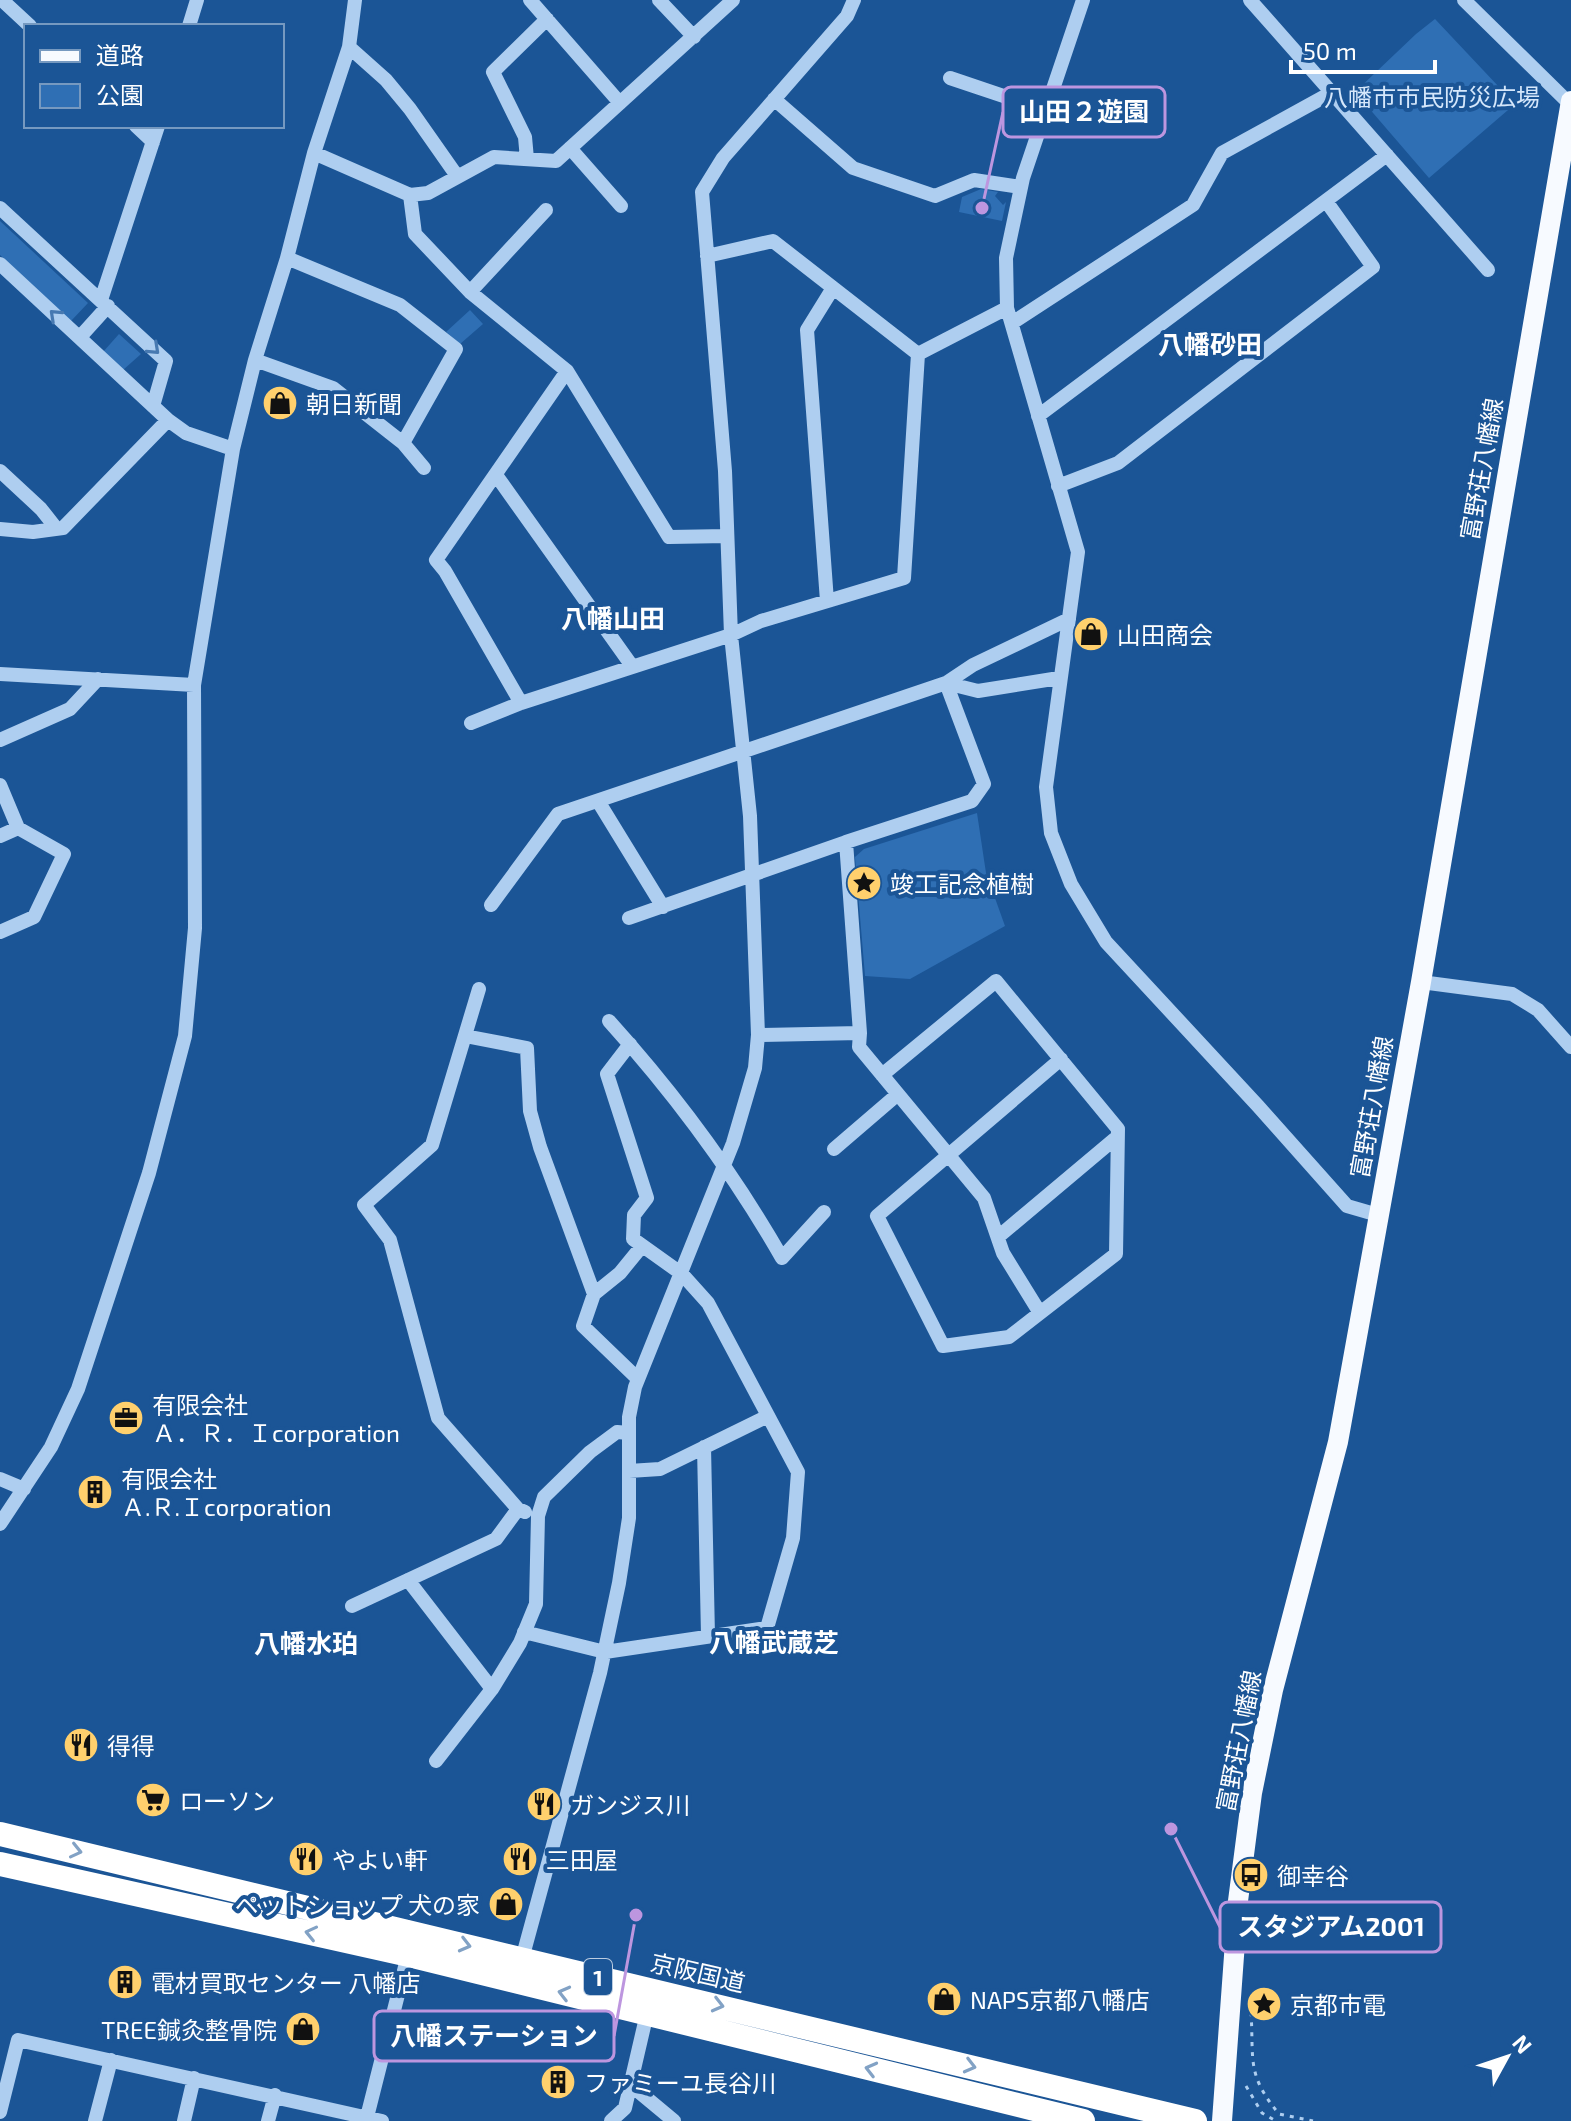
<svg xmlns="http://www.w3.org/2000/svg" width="1571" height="2121" font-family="'Exo 2','Noto Sans JP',sans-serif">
<rect width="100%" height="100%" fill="#1b5596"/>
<path fill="#2f6fb4" d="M1435 19 1515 104 1429 178 1355 92 1416 34Z
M981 189 998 192 995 196 1003 205 1006 202 1002 221 959 212 962 197Z
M0 221 88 303 71 321 0 255Z
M470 310 483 324 460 344 446 332Z
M119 334 141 354 123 370 103 352Z
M977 813 986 873 1005 926 910 979 865 976 855 857 864 849Z"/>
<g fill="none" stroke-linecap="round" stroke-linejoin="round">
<path stroke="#aecef0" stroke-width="3" stroke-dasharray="4 6" stroke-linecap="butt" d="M1251 2012C1254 2060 1246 2074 1279 2114L1313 2121
M1246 2086 1262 2113 1276 2121"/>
<path stroke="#aecef0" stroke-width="14" d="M2 0 30 26
M530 0 620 103
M659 0 694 37
M1083 0 1023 178 1006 258 1007 308 1078 552 1046 787 1051 833 1071 884 1106 942 1258 1106 1347 1206 1378 1215
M1250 0 1488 270
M1464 0 1571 105
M189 26 197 0
M349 47 386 80 410 109 457 176
M950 78 1045 110
M774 99 853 168 935 196 974 180 1021 187
M136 126 153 142
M570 148 621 206
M314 153 410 195 428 193 494 157 556 161 733 0
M527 159 525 137 493 72 547 19
M410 195 415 234 470 292 567 371 669 537 727 536
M0 208 166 361 153 406
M707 256 773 241 918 354
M287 258 400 305 456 349 403 443 424 468
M0 264 168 420 186 433 233 449
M470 292 546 210
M101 300 158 126
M1012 323 1193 205 1222 153 1331 93
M80 337 108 306
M918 354 1007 308
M255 360 333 388 403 443
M567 371 436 560 445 571 521 703 731 635 761 621 904 578 918 354
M1038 416 1387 155
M0 471 41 509 56 528
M496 475 632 666
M1058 486 1118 463 1373 267 1326 201
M0 529 33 532 63 528 168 420
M827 601 807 330 833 288
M0 674 194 685
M471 723 521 703
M0 740 70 709 98 679
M0 785 18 828 64 854 34 917 0 932
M598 801 663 907
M0 836 18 828
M491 905 558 814 946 683 978 691 1059 678
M629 918 846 842
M1421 982 1512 994 1538 1010 1571 1047
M479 989 432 1145 364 1205 390 1240 438 1418 518 1509
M609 1021C674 1093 734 1174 782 1258L824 1212
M860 1033 859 1047 984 1198 1003 1253 1040 1313
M758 1035 860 1033 846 842 972 801 984 784 946 683 973 665 1069 619
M465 1036 527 1048 530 1111 540 1147 594 1294
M882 1075 996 981 1118 1129 1116 1254 1009 1337 943 1346 877 1216 1061 1059
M834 1149 898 1094
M998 1237 1117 1137
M638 1379 583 1326 594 1294 620 1273 642 1246
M704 1447 708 1636
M629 1471 660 1469 768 1416
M0 1479 24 1489
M0 1524 51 1447 78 1389 149 1173 185 1036 195 928 194 685 233 449 255 360 287 258 314 153 349 47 355 0
M408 1580 492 1689
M352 1606 496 1539 518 1509 525 1512
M524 1632 605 1652 767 1628 793 1538 798 1472 708 1303 682 1274 633 1239 634 1215 647 1198 607 1074 630 1044
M436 1761 492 1689 520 1643 536 1604 538 1516 544 1497 590 1452 617 1432 629 1433
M522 1959 600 1673 619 1583 629 1518V1417L635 1387 733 1143 755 1068 758 1035 750 816 731 635 725 471 702 192 723 158 847 16 854 0
M632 2086 674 2121
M0 2112 18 2040 382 2121
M95 2121 111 2060
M184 2121 194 2078
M268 2121 275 2095
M366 2121 409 1951
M611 2121 625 2108 648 2009"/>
<path stroke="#f7faff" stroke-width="20" d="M1222 2121 1238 1901 1252 1793 1273 1690 1338 1442 1421 982 1571 101"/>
<path stroke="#fff" stroke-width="24" d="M0 1834 1195 2121
M0 1864 409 1955 1083 2121"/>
</g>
<defs><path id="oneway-chevron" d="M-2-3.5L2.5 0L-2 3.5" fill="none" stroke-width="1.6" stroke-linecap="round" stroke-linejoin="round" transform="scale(2)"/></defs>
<g stroke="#4779b1">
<use href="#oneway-chevron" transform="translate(55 315) rotate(-137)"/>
<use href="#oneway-chevron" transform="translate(154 349) rotate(43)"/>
</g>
<g stroke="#82a2c5">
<use href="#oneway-chevron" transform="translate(76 1851) rotate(13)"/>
<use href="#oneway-chevron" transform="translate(311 1933) rotate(-167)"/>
<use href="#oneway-chevron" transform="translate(465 1945) rotate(14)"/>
<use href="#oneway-chevron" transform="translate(564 1993) rotate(-166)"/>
<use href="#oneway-chevron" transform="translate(718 2005) rotate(14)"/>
<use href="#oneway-chevron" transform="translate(970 2066) rotate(14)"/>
<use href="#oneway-chevron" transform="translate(871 2069) rotate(-166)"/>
</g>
<defs>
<symbol id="shop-disc" viewBox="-11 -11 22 22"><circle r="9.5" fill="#ffd06d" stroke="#1b5596"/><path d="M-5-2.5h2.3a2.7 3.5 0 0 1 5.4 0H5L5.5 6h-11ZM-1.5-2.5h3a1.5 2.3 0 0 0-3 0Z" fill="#111"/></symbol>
<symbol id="sight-disc" viewBox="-11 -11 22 22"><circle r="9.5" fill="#ffd06d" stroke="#1b5596"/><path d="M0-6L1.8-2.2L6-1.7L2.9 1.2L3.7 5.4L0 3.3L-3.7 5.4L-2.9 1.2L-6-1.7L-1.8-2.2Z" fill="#111"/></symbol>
<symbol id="office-disc" viewBox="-11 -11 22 22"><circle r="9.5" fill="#ffd06d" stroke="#1b5596"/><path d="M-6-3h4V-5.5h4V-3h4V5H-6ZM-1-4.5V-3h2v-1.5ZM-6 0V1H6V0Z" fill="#111"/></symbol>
<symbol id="building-disc" viewBox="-11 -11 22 22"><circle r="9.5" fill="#ffd06d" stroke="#1b5596"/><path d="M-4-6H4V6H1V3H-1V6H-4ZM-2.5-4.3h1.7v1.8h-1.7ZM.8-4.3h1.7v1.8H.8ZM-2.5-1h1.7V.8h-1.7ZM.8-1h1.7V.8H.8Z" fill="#111"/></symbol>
<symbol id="restaurant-disc" viewBox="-11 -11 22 22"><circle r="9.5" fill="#ffd06d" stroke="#1b5596"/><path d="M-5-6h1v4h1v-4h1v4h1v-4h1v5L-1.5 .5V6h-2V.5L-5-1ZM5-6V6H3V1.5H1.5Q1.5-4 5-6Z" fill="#111"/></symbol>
<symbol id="supermarket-disc" viewBox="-11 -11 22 22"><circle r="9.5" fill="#ffd06d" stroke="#1b5596"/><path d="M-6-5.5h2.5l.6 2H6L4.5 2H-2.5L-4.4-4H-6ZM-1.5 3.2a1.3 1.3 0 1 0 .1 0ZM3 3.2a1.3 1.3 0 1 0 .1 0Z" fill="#111"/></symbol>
<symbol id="bus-disc" viewBox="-11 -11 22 22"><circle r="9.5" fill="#ffd06d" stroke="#1b5596"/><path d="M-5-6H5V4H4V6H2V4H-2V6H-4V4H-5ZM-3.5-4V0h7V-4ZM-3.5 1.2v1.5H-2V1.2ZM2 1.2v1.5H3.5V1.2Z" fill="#111"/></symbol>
</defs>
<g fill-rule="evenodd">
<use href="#shop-disc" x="260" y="383" width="40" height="40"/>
<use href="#shop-disc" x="1071" y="614" width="40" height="40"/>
<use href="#sight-disc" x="844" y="863" width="40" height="40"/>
<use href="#office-disc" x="106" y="1398" width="40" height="40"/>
<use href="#building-disc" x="75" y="1472" width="40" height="40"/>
<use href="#restaurant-disc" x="61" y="1725" width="40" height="40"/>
<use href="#supermarket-disc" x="133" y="1780" width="40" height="40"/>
<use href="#restaurant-disc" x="524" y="1784" width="40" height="40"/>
<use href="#restaurant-disc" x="286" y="1839" width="40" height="40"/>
<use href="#restaurant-disc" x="500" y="1839" width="40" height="40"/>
<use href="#bus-disc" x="1231" y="1855" width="40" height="40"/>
<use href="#shop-disc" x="486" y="1884" width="40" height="40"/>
<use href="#building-disc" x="105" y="1962" width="40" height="40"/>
<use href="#shop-disc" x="924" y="1979" width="40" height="40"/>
<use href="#sight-disc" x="1244" y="1984" width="40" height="40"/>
<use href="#shop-disc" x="283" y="2009" width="40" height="40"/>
<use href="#building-disc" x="538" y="2062" width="40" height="40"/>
</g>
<g text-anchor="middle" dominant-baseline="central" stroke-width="8" stroke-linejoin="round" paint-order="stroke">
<rect fill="#1b5596" stroke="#bbcce0" stroke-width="2" x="584" y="1959" width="28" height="36" rx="6"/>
<g font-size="22" font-weight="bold" fill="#fff">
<text x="598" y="1977">1</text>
</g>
<g font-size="24" fill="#d5e7fb" stroke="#1b5596">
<text x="1432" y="96">八幡市市民防災広場</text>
</g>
<g font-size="24" fill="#fff" stroke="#1b5596" text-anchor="start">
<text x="306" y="403">朝日新聞</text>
<text x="1117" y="634">山田商会</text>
<text x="890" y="883">竣工記念植樹</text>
<text x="152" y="1404">有限会社<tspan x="152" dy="28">Ａ．Ｒ．Ｉcorporation</tspan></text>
<text x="121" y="1478">有限会社<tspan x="121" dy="28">Ａ.Ｒ.Ｉcorporation</tspan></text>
<text x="107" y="1745">得得</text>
<text x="179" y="1800">ローソン</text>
<text x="570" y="1804">ガンジス川</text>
<text x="332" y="1859">やよい軒</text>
<text x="546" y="1859">三田屋</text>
<text x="1277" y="1875">御幸谷</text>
<text x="480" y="1904" text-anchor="end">ペットショップ 犬の家</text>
<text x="151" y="1982">電材買取センター 八幡店</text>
<text x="970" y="1999">NAPS京都八幡店</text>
<text x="1290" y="2004">京都市電</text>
<text x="277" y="2029" text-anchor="end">TREE鍼灸整骨院</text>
<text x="584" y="2082">ファミーユ長谷川</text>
</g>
<g font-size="24" fill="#fff" stroke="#1b5596">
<text transform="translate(1481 469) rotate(-80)">富野荘八幡線</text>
<text transform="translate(1371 1107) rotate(-80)">富野荘八幡線</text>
<text transform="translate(1238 1741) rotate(-79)">富野荘八幡線</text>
<text transform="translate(698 1972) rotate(13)">京阪国道</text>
</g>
<g font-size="26" font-weight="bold" fill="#fff" stroke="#1b5596">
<text x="1210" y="343">八幡砂田</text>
<text x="613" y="617">八幡山田</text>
<text x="774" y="1641">八幡武蔵芝</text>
<text x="306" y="1642">八幡水珀</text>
</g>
</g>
<path fill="none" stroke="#bd96df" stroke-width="3" d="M982 208L1003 112M1171 1829L1220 1927M636 1915L614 2036"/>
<g fill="#bd96df" stroke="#1b5596" stroke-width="3">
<circle cx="982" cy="208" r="8"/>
<circle cx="1171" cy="1829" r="8"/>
<circle cx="636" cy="1915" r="8"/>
</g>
<g fill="#1b5596" stroke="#bd96df" stroke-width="3">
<rect x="1003" y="87" width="162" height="50" rx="8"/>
<rect x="1220" y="1902" width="221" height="50" rx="8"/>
<rect x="374" y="2011" width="240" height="50" rx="8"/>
</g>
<g font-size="26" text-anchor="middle" font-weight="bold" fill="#fff">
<text x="1084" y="121">山田２遊園</text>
<text x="1331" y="1936">スタジアム2001</text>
<text x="494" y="2045">八幡ステーション</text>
</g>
<rect x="24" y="24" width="260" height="104" fill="#1b5596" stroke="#7699c0" stroke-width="2"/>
<rect x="40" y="50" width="40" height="12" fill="#f7faff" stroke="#7699c0" stroke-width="2"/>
<text x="96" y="64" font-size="24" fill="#ffffff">道路</text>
<rect x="40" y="84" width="40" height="24" fill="#2f6fb4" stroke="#7699c0" stroke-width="2"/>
<text x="96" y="104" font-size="24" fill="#ffffff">公園</text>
<g transform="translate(1507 2057) rotate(50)" stroke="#1b5596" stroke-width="6" paint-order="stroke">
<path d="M0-6L14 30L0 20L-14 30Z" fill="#ffffff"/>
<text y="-12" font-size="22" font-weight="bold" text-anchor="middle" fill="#ffffff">N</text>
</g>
<path d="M1291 60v12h144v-12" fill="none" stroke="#ffffff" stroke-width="4"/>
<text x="1303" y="60" font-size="24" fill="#ffffff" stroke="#1b5596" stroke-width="6" paint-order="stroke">50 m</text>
</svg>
